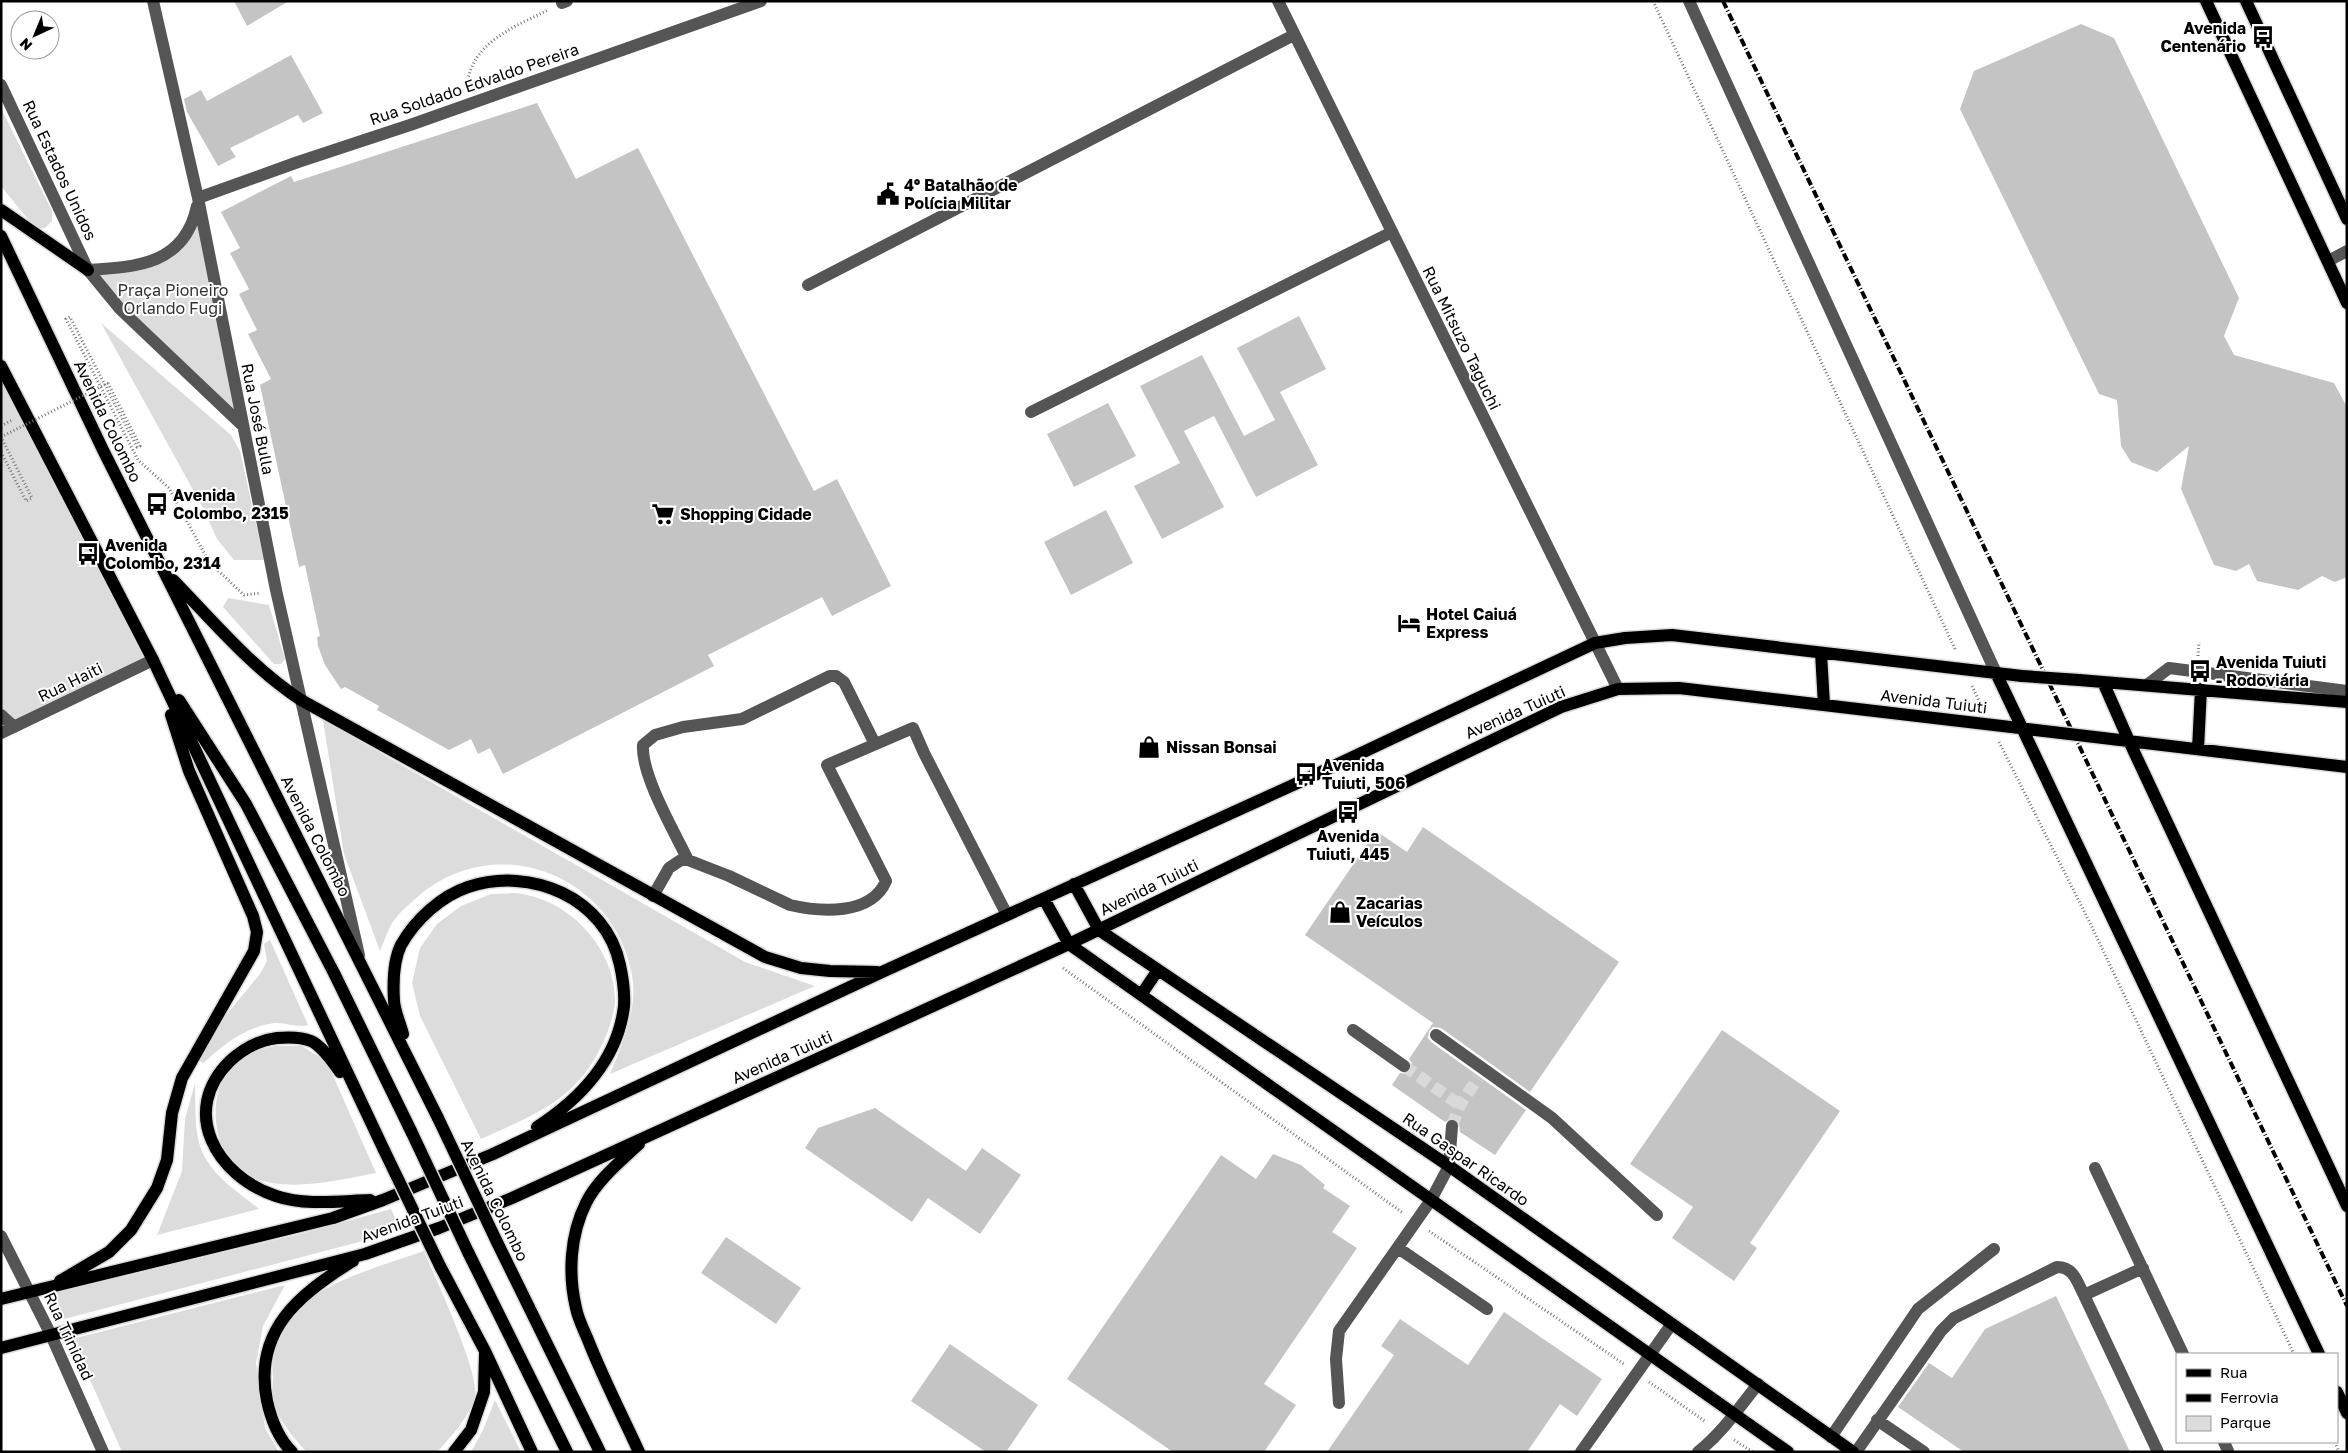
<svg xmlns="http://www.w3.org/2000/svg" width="2348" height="1453" font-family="'Golos Text',sans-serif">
<rect width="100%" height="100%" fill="#fff"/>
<path fill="#dcdcdc" d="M1 108 52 211V221L45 228H35L1 186Z
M198 198 243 426 88 270 172 251Z
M101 323 231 435 240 451 264 560H234L217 539 203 508Z
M1 374 153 660 1 732Z
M228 598 269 605 285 659 281 664H274L223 607Z
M323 720 745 962 815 986 610 1074C623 1043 638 1009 632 975 615 880 507 832 427 889 415 899 401 910 392 923 387 932 384 942 380 951L344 854Z
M491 894C501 894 512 892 522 894 571 902 614 948 615 999 615 1021 600 1052 588 1069 562 1106 520 1121 481 1139L420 1016 412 983 420 948 437 924 461 906Z
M270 940 308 1025C296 1028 285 1022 274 1023 246 1027 223 1044 204 1063L199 1061 222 1020 260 974 267 961 264 944Z
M275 1046H302L327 1062 376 1173C338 1180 288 1193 251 1177 213 1160 206 1102 228 1070 240 1054 257 1050 275 1046Z
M195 1083C196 1107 193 1139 206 1159 218 1180 241 1194 259 1209L157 1235 182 1171 185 1119Z
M391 1209 401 1231 64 1319 54 1314 49 1301 55 1293 304 1233Z
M424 1251C435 1278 479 1371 475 1395 472 1414 450 1438 437 1452H307C296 1441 279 1420 274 1405 272 1398 273 1387 273 1379 267 1292 360 1274 424 1251Z
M285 1285 263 1326 256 1363 265 1428 279 1452H122L72 1339Z
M495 1400 521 1452H471L483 1430Z"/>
<path fill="#c4c4c4" d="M234 1H289L247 26Z
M2081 24 2114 38 2239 298 2224 336 2234 355 2334 383 2347 407V577L2335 582 2322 576 2298 590 2257 581 2249 564 2236 571 2214 565 2181 489 2189 446 2157 472 2131 462 2121 446 2117 400 2099 394 1960 109 1974 71Z
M291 55 323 113 303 123 298 115 230 148 236 157 218 166 187 112 184 99 201 90 207 101Z
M537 103 576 179 638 148 814 491 837 479 891 586 832 616 822 597 708 655 714 666 503 774 490 748 478 754 471 739 449 750 377 710 379 706 345 687 341 689 325 665 318 646 317 637 320 636 305 565 299 567 260 385 271 379 248 334 257 330 239 294 249 289 230 253 240 248 221 212 291 176 294 182Z
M1299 316 1326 369 1280 392 1318 465 1256 497 1214 416 1184 431 1224 507 1162 539 1134 486 1180 463 1140 386 1202 355 1244 436 1275 420 1237 348Z
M1108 403 1136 456 1074 487 1047 434Z
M1106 510 1133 563 1071 595 1044 542Z
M1423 827 1619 962 1530 1092 1441 1028 1433 1027 1429 1031 1428 1038 1431 1042 1526 1110 1495 1155 1460 1132 1459 1123 1457 1120 1452 1118 1445 1122 1392 1085 1400 1073 1407 1074 1411 1070 1412 1063 1409 1059 1433 1023 1305 935 1376 831 1407 852Z
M1722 1030 1840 1111 1750 1243 1757 1248 1734 1281 1672 1238 1693 1207 1630 1164Z
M875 1108 966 1171 982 1148 1021 1175 980 1234 928 1198 912 1222 805 1148 818 1128Z
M1273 1154 1301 1165 1325 1185 1323 1188 1350 1206 1332 1232 1357 1248 1264 1384 1296 1405 1264 1452H1173L1067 1379 1221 1155 1256 1179Z
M726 1237 801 1288 776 1324 701 1273Z
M2056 1296 2130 1452H1964L1898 1407 1929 1363 1952 1378 1985 1329Z
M1504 1312 1602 1379 1577 1416 1560 1404 1527 1452H1327L1394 1355 1381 1346 1400 1319 1468 1365Z
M950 1344 1038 1405 1006 1452H986L911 1401Z"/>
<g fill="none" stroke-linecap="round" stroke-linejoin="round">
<path stroke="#d9d9d9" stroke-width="12" stroke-dasharray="12 6" stroke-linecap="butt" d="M1404 1066 1460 1105
M1452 1126 1460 1105 1478 1078"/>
<defs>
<path id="major" d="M2206 1 2347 303
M2246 1 2347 219
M1 210 88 270
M1 236 103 450 438 1118
M1 366 153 660 384 1150
M173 580C214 622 251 667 301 700L765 957 801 968 830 971 877 972
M1821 653 1824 705
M1996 673 2319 1354
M2079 680 2347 702
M2103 682 2129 741 2347 1206
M179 700 246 804 334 973 412 1133
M2103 738 2347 767
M2198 749 2201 689
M1074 884 1099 930 1449 1166 1853 1452
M1044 899 1069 944 1788 1452
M1141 995 1158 970
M403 1034C400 1023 395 1012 394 1001 393 984 393 961 401 945 415 920 441 896 468 887 531 866 606 898 620 965 623 979 625 991 624 1006 618 1059 580 1099 537 1127
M340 1072C333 1062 322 1046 311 1041 301 1037 288 1037 277 1038 260 1040 243 1049 230 1061 179 1111 216 1176 276 1196 305 1206 340 1201 370 1200
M639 1144C621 1161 597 1180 586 1203 570 1235 568 1274 576 1308 578 1319 584 1330 588 1340 603 1378 622 1415 639 1452
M496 1240 600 1452
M468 1252 567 1452
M440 1266 485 1351 532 1452
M60 1281 109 1252 131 1230 157 1188 167 1160 172 1113 182 1078 254 951 257 932 253 916 189 771 171 715
M1 1299 333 1218 383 1200 493 1154 882 972 1304 780 1595 643 1625 638 1672 635 2022 676
M1 1348 365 1254 439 1228 512 1198 1069 944 1561 707 1618 689 1679 688 2044 731
M2337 1392 2347 1413
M292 1452C278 1438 271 1419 267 1401 253 1331 299 1294 353 1261
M454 1452 471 1430 484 1392 485 1354"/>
</defs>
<use href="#major" stroke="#dbdbdb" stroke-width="15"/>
<path stroke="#777" stroke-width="3" stroke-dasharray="1 2.5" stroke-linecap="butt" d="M1653 1 1956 651
M467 87C470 43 514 27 548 10
M108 383 140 446 137 447 70 317 66 319 138 460 169 488 209 562 244 595 261 593
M1 426 12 420
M1 452 26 501 32 498 1 437
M2198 656 2199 642
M1972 686 1982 707
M1999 742 2091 925 2294 1354
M1063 968 1403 1213
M1429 1231 1624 1364
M1649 1382 1706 1422
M1734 1440 1753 1452
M2335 1442 2339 1452"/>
<path stroke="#555" stroke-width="12" d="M153 1 198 198 276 590 359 955
M1278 1 1618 689
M1689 1 1996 673
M562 3 567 1
M1 85 88 270 120 309 243 426
M198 198 298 162 413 124 761 1
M2328 261 2347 251
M88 270C138 267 185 264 197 206
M808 285 1294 35
M1031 412 1392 232
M2147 685 2169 668 2347 691
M1 715 14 727
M1 733 153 660
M688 860C674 831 641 775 643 745L655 735 683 727 742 719 830 676H836L844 682 875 744
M653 896 669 868 681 860H688L729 876 790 905C820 912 871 916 886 881L827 765 913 728 924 753 1007 915
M1353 1030 1404 1066
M1436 1035 1552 1118 1657 1215
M2095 1168 2183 1354
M1 1236 51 1335 103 1452
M1398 1248 1487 1309
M2084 1295 2158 1452
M1339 1403 1336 1359 1339 1331 1431 1200 1449 1166 1452 1126
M1877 1420 1924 1452
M1831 1437 1918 1309 1994 1249
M2224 1442 2228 1451
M1581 1452 1671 1325
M1698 1452C1722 1433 1739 1408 1758 1384
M1856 1452 1941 1331 1954 1318 2057 1267C2074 1267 2077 1282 2084 1295L2143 1268"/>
<use href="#major" stroke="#000" stroke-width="12"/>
<path stroke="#000" stroke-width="4" stroke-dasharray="8 2.5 1 2.5" stroke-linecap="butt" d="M1723 1 2347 1306"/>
<defs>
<path id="major-bridge" d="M2022 676 2079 680
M2044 731 2103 738
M438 1118 496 1240
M412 1133 468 1252
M384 1150 440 1266"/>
</defs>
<use href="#major-bridge" stroke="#dbdbdb" stroke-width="15" stroke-linecap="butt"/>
<path stroke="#777" stroke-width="3" stroke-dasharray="1 2.5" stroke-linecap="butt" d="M1 437 108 383"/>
<use href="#major-bridge" stroke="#000" stroke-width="12"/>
</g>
<defs>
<symbol id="bus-bare" viewBox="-9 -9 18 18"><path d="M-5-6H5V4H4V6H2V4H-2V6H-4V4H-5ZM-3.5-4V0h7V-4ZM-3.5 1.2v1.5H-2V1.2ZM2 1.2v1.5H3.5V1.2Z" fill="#000" stroke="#fff" stroke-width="2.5" paint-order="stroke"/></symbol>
<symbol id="civic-bare" viewBox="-9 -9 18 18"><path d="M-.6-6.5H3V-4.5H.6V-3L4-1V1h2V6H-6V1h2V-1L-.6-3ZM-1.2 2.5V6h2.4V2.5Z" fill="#000" stroke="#fff" stroke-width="2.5" paint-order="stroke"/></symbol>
<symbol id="supermarket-bare" viewBox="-9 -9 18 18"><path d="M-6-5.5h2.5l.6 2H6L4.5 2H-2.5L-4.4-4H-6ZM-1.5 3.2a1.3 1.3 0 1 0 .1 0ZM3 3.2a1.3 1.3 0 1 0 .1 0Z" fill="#000" stroke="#fff" stroke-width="2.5" paint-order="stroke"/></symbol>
<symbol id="hotel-bare" viewBox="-9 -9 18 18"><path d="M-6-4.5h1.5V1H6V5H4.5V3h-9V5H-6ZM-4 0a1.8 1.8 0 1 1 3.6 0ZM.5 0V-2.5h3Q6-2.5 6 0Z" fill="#000" stroke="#fff" stroke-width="2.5" paint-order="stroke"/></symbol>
<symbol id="shop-bare" viewBox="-9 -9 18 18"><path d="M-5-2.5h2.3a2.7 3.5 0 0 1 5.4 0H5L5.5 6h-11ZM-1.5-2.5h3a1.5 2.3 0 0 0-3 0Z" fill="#000" stroke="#fff" stroke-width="2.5" paint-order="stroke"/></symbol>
</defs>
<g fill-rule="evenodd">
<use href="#bus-bare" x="2247" y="21" width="32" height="32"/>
<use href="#civic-bare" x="872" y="178" width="32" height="32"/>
<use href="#bus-bare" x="141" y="488" width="32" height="32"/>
<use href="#supermarket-bare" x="647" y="498" width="32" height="32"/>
<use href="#bus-bare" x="72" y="538" width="32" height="32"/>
<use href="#hotel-bare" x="1393" y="607" width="32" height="32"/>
<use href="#bus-bare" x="2184" y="655" width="32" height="32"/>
<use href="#shop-bare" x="1133" y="731" width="32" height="32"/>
<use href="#bus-bare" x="1290" y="758" width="32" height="32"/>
<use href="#bus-bare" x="1332" y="796" width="32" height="32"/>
<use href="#shop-bare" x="1324" y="896" width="32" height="32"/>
</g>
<g text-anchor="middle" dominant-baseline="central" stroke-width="4" stroke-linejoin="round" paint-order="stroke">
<g font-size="16" font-weight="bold" fill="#000" stroke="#fff" text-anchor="start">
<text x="2246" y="28" text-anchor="end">Avenida<tspan x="2246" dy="18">Centenário</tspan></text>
<text x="904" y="185">4º Batalhão de<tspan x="904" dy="18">Polícia Militar</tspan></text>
<text x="173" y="495">Avenida<tspan x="173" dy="18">Colombo, 2315</tspan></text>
<text x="680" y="514">Shopping Cidade</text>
<text x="105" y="545">Avenida<tspan x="105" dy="18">Colombo, 2314</tspan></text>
<text x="1426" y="614">Hotel Caiuá<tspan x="1426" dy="18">Express</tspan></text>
<text x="2216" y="662">Avenida Tuiuti<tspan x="2216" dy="18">- Rodoviária</tspan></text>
<text x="1166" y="747">Nissan Bonsai</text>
<text x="1322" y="765">Avenida<tspan x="1322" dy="18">Tuiuti, 506</tspan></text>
<text x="1348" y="836" text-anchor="middle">Avenida<tspan x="1348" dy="18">Tuiuti, 445</tspan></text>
<text x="1356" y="903">Zacarias<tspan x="1356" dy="18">Veículos</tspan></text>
</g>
<g font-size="16" fill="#000" stroke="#fff">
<text transform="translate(474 84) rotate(-19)">Rua Soldado Edvaldo Pereira</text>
<text transform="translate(60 170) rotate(65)">Rua Estados Unidos</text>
<text transform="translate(1462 338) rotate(64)">Rua Mitsuzo Taguchi</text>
<text transform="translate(258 419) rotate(79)">Rua José Bulla</text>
<text transform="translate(108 421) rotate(64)">Avenida Colombo</text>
<text transform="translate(70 682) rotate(-26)">Rua Haiti</text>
<text transform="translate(1934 701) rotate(7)">Avenida Tuiuti</text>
<text transform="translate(1515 712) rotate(-24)">Avenida Tuiuti</text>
<text transform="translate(316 836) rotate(63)">Avenida Colombo</text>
<text transform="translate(1149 887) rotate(-26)">Avenida Tuiuti</text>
<text transform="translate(782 1057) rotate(-24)">Avenida Tuiuti</text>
<text transform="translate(1466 1159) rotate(35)">Rua Gaspar Ricardo</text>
<text transform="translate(495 1200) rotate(64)">Avenida Colombo</text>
<text transform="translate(412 1219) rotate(-20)">Avenida Tuiuti</text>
<text transform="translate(69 1336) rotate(65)">Rua Trinidad</text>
</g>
<g font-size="16" fill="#333" stroke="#fff">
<text x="173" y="290">Praça Pioneiro<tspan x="173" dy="18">Orlando Fugi</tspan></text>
</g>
</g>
<rect width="2348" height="1453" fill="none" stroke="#000000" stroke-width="5"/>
<rect x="2176" y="1353" width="162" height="90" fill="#ffffff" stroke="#999999"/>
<rect x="2186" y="1369" width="25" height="8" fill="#000000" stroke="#999999"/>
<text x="2220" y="1378" font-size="15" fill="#000000">Rua</text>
<rect x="2186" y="1394" width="25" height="8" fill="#000000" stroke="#999999"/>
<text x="2220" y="1403" font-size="15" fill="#000000">Ferrovia</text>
<rect x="2186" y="1416" width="25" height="15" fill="#dcdcdc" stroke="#999999"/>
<text x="2220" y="1428" font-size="15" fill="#000000">Parque</text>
<g transform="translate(35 35) rotate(224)"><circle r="24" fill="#ffffff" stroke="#999999"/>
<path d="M0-4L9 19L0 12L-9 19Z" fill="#000000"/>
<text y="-8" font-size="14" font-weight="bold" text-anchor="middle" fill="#000000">N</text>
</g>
</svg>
